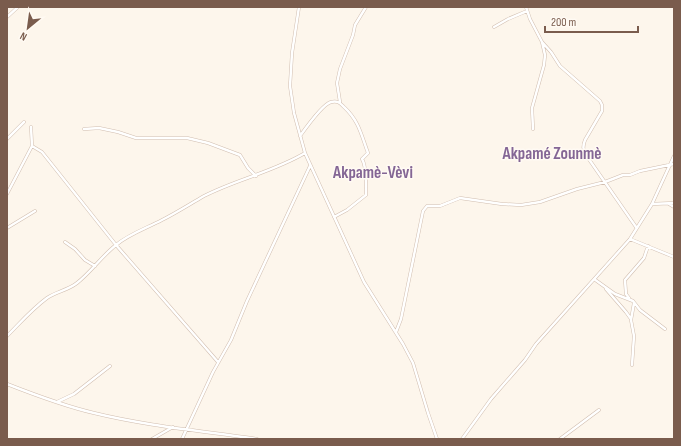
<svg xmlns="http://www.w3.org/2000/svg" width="681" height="446" font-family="'Sofia Sans Condensed',sans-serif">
<rect width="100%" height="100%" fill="#fdf6ec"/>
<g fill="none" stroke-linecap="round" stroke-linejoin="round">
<defs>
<path id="street" d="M299 7 292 53 290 86 294 113 305 153 364 282 403 344 413 363 428 413 437 439
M526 7 530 19 542 42 551 52 560 66 600 101 602 105V111L585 140C583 145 582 150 586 155L636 227
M7 17 18 7
M494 27 508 19 527 11
M340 102 337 83 340 69 353 35 355 25 366 7
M84 129 99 128 118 132 136 138H187L208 143 240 155 248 168 256 176
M533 129 532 108 544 65 545 55 542 42
M300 136C305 129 323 104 331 102 337 100 340 103 344 107 359 121 361 134 368 153L362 159C367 167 366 186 366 195L347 210 334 217
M7 139 24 122
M32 146 42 152 116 245 218 362
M7 194 32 146 31 127
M652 204 674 203
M669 204 674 207
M7 228 35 211
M630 239 674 257
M65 242 75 249 85 260 95 266
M594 279 615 294 633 301 640 310 665 329
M606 289 626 312 631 319
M629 298 626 294 625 280 644 258 648 246
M396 332 401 319 423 211 427 206H440L460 198 502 204 521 205 540 202 577 189 605 182 623 175H630L640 171 674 164
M7 336C20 323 32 309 47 298 56 292 68 290 77 283 91 272 102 256 116 245 129 234 147 228 162 220 176 213 190 204 204 196 237 179 273 172 305 153
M632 365 634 336 631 320 634 303
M7 384C35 395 64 406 94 413 147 426 203 431 257 439
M57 402 74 394 110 366
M152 439 173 427
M182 439 213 372 231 340 247 301 310 166
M462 439 491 399 525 360 536 344 630 239 652 204 674 156
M560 439 599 410"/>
</defs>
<use href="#street" stroke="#d1beb0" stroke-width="3.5"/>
<use href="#street" stroke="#fff" stroke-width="2.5"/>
</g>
<g text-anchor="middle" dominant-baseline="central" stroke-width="3" stroke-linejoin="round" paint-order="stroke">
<g font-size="17" font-weight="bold" fill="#846695" stroke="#fffaf3">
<text x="552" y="154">Akpamé Zounmè</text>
<text x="373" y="173">Akpamè-Vèvi</text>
</g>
</g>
<rect width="681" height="446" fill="none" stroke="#7a5c4d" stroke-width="16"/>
<g transform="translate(28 28) rotate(209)" stroke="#fffaf3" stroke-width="3" paint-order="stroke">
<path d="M0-3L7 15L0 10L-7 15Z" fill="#7a5c4d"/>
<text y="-6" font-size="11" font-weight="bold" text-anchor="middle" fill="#7a5c4d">N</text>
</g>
<path d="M545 26v6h93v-6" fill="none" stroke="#7a5c4d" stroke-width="2"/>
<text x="551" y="26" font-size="12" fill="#7a5c4d" stroke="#fffaf3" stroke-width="3" paint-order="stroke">200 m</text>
</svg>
